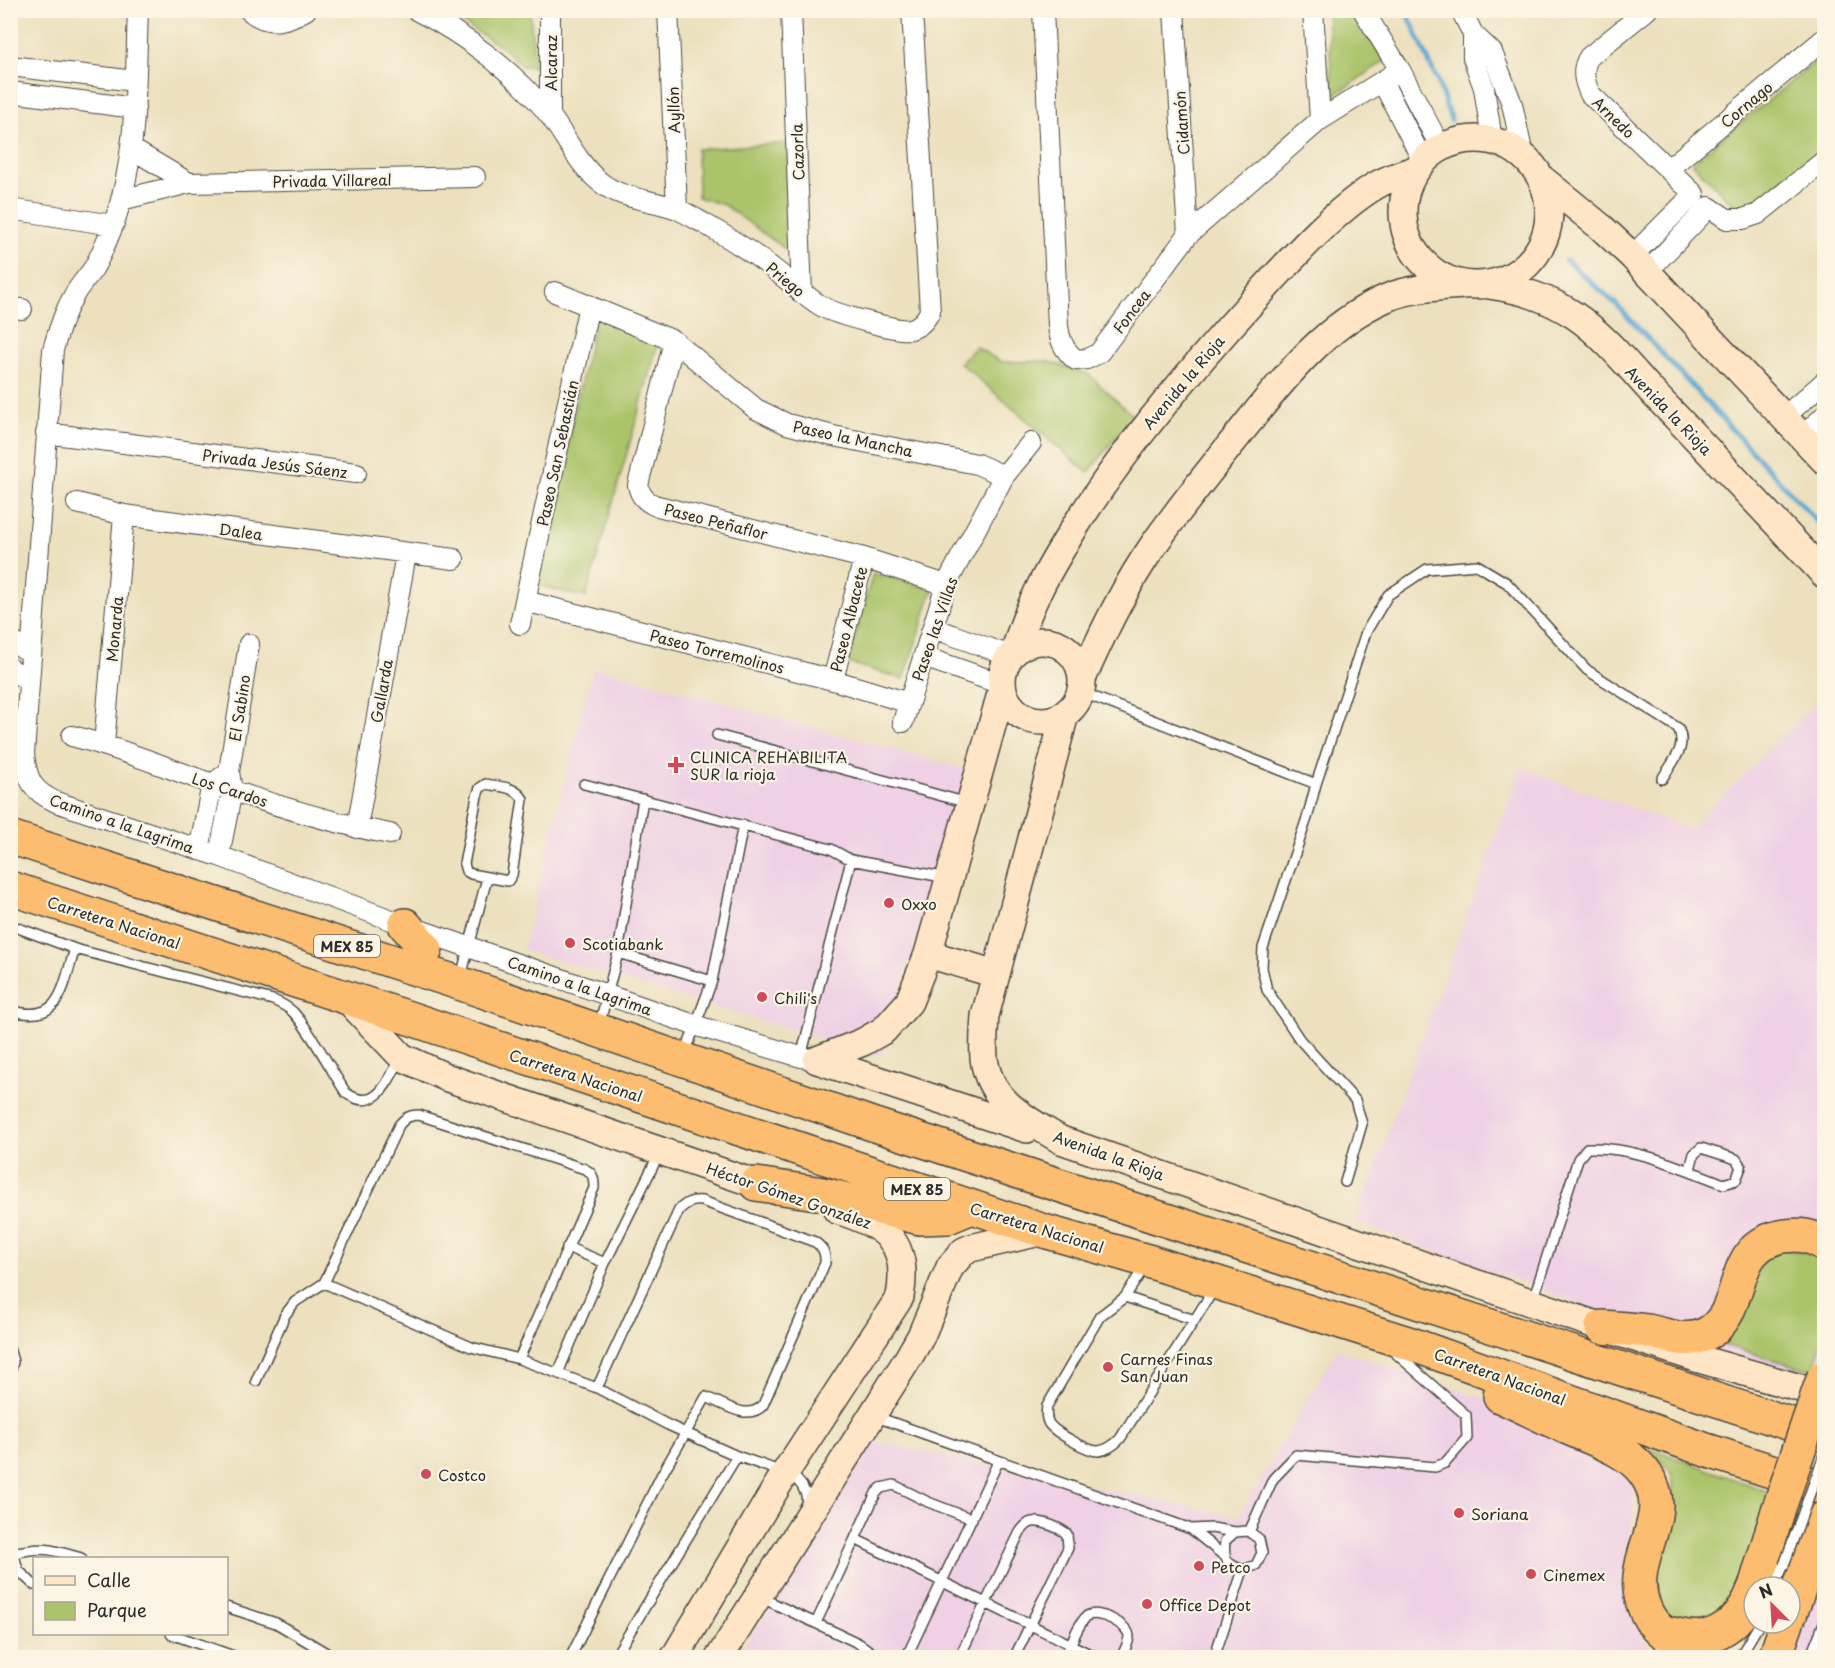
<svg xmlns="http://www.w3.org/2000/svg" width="1835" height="1668" font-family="'Playpen Sans',sans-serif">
<rect width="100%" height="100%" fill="#fcf5e5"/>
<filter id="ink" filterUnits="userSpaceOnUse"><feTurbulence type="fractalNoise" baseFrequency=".0167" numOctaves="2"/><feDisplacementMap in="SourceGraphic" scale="12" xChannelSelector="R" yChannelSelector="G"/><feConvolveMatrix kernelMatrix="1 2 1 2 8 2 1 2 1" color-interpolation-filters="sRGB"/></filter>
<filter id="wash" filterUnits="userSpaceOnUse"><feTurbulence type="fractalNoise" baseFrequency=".008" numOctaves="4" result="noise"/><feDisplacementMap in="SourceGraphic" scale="24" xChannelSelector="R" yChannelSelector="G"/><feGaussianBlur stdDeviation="1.35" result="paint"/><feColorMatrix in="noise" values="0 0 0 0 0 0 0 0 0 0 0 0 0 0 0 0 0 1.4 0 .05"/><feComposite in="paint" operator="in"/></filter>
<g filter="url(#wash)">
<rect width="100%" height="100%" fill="#ece0be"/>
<path fill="#efd0e5" d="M593 667 968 770 881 1056 523 950Z
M1824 696V1384L1704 1348 1355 1222 1521 768 1689 829Z
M1337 1350 1524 1412 1628 1470 1633 1487 1634 1506 1622 1588 1631 1618 1654 1657 737 1658 872 1441 1238 1517Z
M1824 1517V1657L1778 1658Z"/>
<path fill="#abc46a" stroke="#6b784a" stroke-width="1.5" d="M497 11 509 13 530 12 535 67 522 66 502 47 443 11Z
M1327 11H1350L1385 61 1333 96Z
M1824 55V148L1753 207 1736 208 1692 163Z
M789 143 791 253 724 205 698 197 697 149Z
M596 316 660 336 586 597 535 585Z
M976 347 1001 362 1047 361 1088 374 1133 416 1088 473 960 363Z
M873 573 933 589 904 679 848 663Z
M1772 1246 1821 1256 1824 1261V1335L1813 1371 1716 1343Z
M1649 1448 1772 1493 1731 1614 1710 1626 1674 1619 1661 1607 1653 1589 1670 1505 1673 1483 1670 1471Z"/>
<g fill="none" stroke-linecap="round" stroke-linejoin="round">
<path stroke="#58a5d1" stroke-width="5" d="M1406 10 1438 82 1451 120
M1566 260 1616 304 1824 529"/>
</g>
</g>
<g filter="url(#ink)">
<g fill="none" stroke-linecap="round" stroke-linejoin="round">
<defs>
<path id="lane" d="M1081 692 1316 784 1308 815 1263 948 1262 968 1267 990 1300 1040 1355 1100 1362 1124 1345 1182
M717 735 968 803
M486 784C500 787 515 786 523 799L512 875 508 881 471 874 466 871 464 864 477 796 480 788Z
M584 784 831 849 851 860 948 878
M1316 784 1366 632 1388 595 1427 569 1477 565 1507 583 1587 670 1678 728C1688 748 1672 762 1662 779
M10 925 75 949 273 1000C280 1003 287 1006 293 1012 311 1031 331 1070 346 1093 376 1114 388 1081 400 1059
M618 953 712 981
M461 977 487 878
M10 1010C62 1026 62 987 75 949
M599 1026 618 953 643 799
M684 1056 712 981 743 825
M801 1057 851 860
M567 1247 605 1263
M1145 1266 1125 1297 1100 1316 1047 1406C1046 1412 1046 1419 1049 1424 1056 1433 1089 1452 1099 1451 1107 1450 1114 1445 1120 1439L1214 1289
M324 1283 471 1347 519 1359 597 1388 668 1425 737 1456 785 1473 797 1480 802 1486 806 1494 807 1506
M1125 1297 1195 1320
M1533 1300 1578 1159 1587 1148C1634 1146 1681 1168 1724 1184L1736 1180 1741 1167 1736 1159 1701 1148 1694 1154 1690 1169
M10 1351 13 1362 10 1372
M558 1373 605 1263 660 1152
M256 1381 285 1315 295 1302 324 1283 399 1125C405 1118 409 1115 419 1115L585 1169C593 1173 594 1178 594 1188L519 1359
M874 1416 1191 1529 1212 1528 1235 1532
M1191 1529 1223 1555
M1249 1532 1273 1479 1296 1455 1435 1467 1445 1463 1467 1438 1466 1415 1392 1350
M855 1539 1098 1658
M10 1541 18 1570 34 1585
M13 1553C43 1546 51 1549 81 1558
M1774 1587 1784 1565
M762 1598 858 1643 880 1658
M226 1607 276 1623 335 1658
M816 1623 876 1493 881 1488 894 1485 928 1502 972 1519
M171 1634 239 1658
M570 1658 661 1476 706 1397C724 1404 748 1422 763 1405L825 1263C826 1253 823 1248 815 1242L702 1201C691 1200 686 1203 679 1210L597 1388
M614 1658 737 1456
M906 1658 998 1462
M959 1658 1020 1532C1024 1527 1027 1523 1032 1522 1041 1520 1060 1528 1067 1534L1068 1548 1014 1658
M1065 1658C1071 1645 1077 1625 1087 1616 1097 1609 1128 1624 1129 1636 1129 1643 1124 1651 1121 1658
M1214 1658 1243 1570 1256 1565 1262 1553 1259 1539 1248 1531 1235 1532 1225 1541C1223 1559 1226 1564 1243 1570
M1739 1658 1760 1623
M1810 1658 1824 1623"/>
<path id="street" d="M138 10C135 82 138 155 114 223 108 238 101 256 93 269 86 279 77 288 72 299 63 315 58 332 53 350L24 754C27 780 32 791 56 802L219 856 405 925 694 1025 801 1057 817 1060
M249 10C268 27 286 21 306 10
M416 10C465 34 517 74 551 117 567 139 579 165 600 182 622 200 652 199 677 209 686 213 696 219 705 224 731 239 757 255 780 274 795 286 807 298 823 307 835 314 899 332 911 329 921 326 926 320 930 311L912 10
M668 10 677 209
M791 10 802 294
M1043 10 1058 326C1060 341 1064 350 1076 360L1087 359 1099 353 1188 235 1320 120 1400 70
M1174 10 1188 235
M1313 10 1320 120
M1363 10 1400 70 1441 148
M1461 10 1473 34 1492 52 1512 104 1523 155
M1473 34V58L1484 88 1492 140
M10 66 135 81
M1382 81 1423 161
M10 92 135 108
M550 116V10
M132 149 189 183
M1668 169 1824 39
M121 200 189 183 475 177
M10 209 113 225
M1632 256 1694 194 1590 94C1584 81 1581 69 1589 57L1647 10
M1647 272 1709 207 1727 219H1743L1758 214 1824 161
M555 292 674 341 756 409 787 424 833 436 977 464 1004 476
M10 308 22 309
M674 341 638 485C640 495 644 500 654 505L864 558 946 585
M1784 417 1824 382
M46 433 356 473
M1803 436 1824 416
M77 503 124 515 454 559
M525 601 833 680 909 703
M520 624 589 305
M933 628 1010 656
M10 640 31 653
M924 657 1001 684
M10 668 29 682
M833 680 864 558
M903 722 946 585 1004 476 1031 443
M72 736C120 748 164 767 210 783 267 803 331 823 390 834
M104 744 124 515
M357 828 406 554
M199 850 212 784 222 777
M219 856 232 790 229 772 249 644"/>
<path id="secondary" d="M1403 212a73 73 0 1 1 146 0a73 73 0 1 1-146 0Z
M1542 179 1602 228 1632 256 1824 460
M1489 285C1522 290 1546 297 1574 315 1604 335 1631 369 1655 395 1712 454 1768 514 1824 574
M1002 681a40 40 0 1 1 80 0a40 40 0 1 1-80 0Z
M1015 651C1028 604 1050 567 1076 525 1127 445 1189 371 1253 301 1287 264 1332 212 1375 186 1388 178 1402 174 1417 169
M1082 679C1103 632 1126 584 1155 543 1181 506 1210 470 1239 434 1279 384 1323 326 1384 299 1409 288 1437 287 1464 285
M1065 714 985 1016C984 1030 983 1044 984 1058 989 1102 1028 1120 1061 1140L1602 1327 1696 1358 1824 1395
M928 954 996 974
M347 999 402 1057 448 1078 774 1190
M817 1060 863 1042 884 1030 909 1002 928 954 1002 690
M817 1060 1027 1129
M1665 1633 1675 1658
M674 1658 785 1473 900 1297C910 1241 885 1225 837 1210
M719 1658 909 1357 921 1336 950 1267 964 1251 971 1248 1044 1231"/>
<path id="highway" d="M10 837 459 983 872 1124 1824 1435
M10 888 400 1015 1044 1231 1148 1261 1411 1344 1706 1450 1824 1488
M405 966 420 961 426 949 405 925
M756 1184 823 1194 920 1218 948 1217 972 1207
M1602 1327C1617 1328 1633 1329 1648 1331 1667 1335 1687 1344 1706 1334 1749 1312 1724 1244 1785 1236 1801 1234 1812 1236 1824 1244
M1500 1396C1522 1406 1544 1417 1566 1427 1592 1439 1627 1449 1644 1472 1653 1484 1658 1499 1655 1515 1652 1535 1642 1555 1640 1576 1638 1596 1646 1622 1664 1632 1667 1634 1673 1634 1677 1635 1695 1639 1709 1639 1725 1628 1738 1620 1749 1604 1754 1589
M1755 1587 1778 1511
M1790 1615 1824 1518
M1775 1658 1787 1623"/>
</defs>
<use href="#lane" stroke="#484641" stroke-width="12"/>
<use href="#street" stroke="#484641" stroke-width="22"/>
<use href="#secondary" stroke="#484641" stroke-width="30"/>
<use href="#highway" stroke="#484641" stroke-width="36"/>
<use href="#lane" stroke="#fff" stroke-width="9"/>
<use href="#street" stroke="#fff" stroke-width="20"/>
<use href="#secondary" stroke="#fee5c5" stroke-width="27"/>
<use href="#highway" stroke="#fcbd6f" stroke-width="33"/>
<defs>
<path id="lane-bridge" d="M1784 1565 1824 1455"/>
<path id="highway-bridge" d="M1778 1511 1824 1376"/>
</defs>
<use href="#lane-bridge" stroke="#484641" stroke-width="12" stroke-linecap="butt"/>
<use href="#highway-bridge" stroke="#484641" stroke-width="36" stroke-linecap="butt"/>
<use href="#lane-bridge" stroke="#fff" stroke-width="9"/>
<use href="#highway-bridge" stroke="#fcbd6f" stroke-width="33"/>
</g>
</g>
<g fill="#d1495b" stroke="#fcf5e5" stroke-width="2">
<path d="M673 756h6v6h6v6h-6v6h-6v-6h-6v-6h6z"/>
<circle cx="889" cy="903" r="6"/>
<circle cx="570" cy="943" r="6"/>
<circle cx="762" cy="997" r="6"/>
<circle cx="1108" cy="1367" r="6"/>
<circle cx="426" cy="1474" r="6"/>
<circle cx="1459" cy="1513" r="6"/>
<circle cx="1199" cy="1566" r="6"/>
<circle cx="1531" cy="1574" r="6"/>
<circle cx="1147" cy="1604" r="6"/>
</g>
<g text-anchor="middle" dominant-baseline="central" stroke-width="4.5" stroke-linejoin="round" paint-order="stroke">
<g fill="#fcf5e5" stroke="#6a6863" stroke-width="1.5">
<rect x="314" y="935" width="66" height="22" rx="4.5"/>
<rect x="884" y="1178" width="66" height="22" rx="4.5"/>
</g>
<g font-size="14" font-weight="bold" fill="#2b2b2b">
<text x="347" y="946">MEX 85</text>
<text x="917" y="1189">MEX 85</text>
</g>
<g font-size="15" fill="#2b2b2b" stroke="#fcf5e5">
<text transform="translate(550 63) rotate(-90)">Alcaraz</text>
<text transform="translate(1746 104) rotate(-40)">Cornago</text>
<text transform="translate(673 110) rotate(-92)">Ayllón</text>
<text transform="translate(1614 117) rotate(44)">Arnedo</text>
<text transform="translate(1181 123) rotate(-94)">Cidamón</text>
<text transform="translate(797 152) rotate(-92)">Cazorla</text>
<text transform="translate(332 180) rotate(-1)">Privada Villareal</text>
<text transform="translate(786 279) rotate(39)">Priego</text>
<text transform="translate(1131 311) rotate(-53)">Foncea</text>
<text transform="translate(1183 382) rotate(-50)">Avenida la Rioja</text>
<text transform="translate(1669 410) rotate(46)">Avenida la Rioja</text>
<text transform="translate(853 438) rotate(12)">Paseo la Mancha</text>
<text transform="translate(557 453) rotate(-78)">Paseo San Sebastián</text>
<text transform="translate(275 463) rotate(7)">Privada Jesús Sáenz</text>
<text transform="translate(716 521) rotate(14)">Paseo Peñaflor</text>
<text transform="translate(241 531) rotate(8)">Dalea</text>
<text transform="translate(848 619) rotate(-76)">Paseo Albacete</text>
<text transform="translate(114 629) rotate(-85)">Monarda</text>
<text transform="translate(934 629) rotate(-71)">Paseo las Villas</text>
<text transform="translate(717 651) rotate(14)">Paseo Torremolinos</text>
<text transform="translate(381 691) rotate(-80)">Gallarda</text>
<text transform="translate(239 708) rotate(-81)">El Sabino</text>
<text transform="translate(230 789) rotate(18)">Los Cardos</text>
<text transform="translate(122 823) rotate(19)">Camino a la Lagrima</text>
<text transform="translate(114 922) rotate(18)">Carretera Nacional</text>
<text transform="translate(580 985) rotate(19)">Camino a la Lagrima</text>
<text transform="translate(576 1075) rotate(18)">Carretera Nacional</text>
<text transform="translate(1109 1155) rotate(20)">Avenida la Rioja</text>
<text transform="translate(789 1195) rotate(19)">Héctor Gómez González</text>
<text transform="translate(1037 1227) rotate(17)">Carretera Nacional</text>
<text transform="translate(1500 1376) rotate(20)">Carretera Nacional</text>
</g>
<g font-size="15" fill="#2b2b2b" stroke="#fcf5e5" text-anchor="start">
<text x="690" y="756">CLINICA REHABILITA<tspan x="690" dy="17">SUR la rioja</tspan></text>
<text x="901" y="903">Oxxo</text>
<text x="582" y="943">Scotiabank</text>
<text x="774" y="997">Chili's</text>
<text x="1120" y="1358">Carnes Finas<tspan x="1120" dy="17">San Juan</tspan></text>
<text x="438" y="1474">Costco</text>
<text x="1471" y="1513">Soriana</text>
<text x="1211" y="1566">Petco</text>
<text x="1543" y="1574">Cinemex</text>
<text x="1159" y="1604">Office Depot</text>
</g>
</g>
<rect width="1835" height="1668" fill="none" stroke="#fcf5e5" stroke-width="36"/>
<rect x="33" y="1557" width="195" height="78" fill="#fcf5e5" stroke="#a8a49b" stroke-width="1.5"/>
<rect x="45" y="1576" width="30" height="9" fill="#fee5c5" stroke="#a8a49b" stroke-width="1.5"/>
<text x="87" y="1587" font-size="18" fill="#2b2b2b">Calle</text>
<rect x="45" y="1602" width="30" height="18" fill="#abc46a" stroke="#a8a49b" stroke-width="1.5"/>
<text x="87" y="1617" font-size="18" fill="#2b2b2b">Parque</text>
<g transform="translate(1772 1605) rotate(336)"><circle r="28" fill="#fcf5e5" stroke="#a8a49b" stroke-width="1.5"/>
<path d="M0-4.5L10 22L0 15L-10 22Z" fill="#d1495b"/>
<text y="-9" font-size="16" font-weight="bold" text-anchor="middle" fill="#2b2b2b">N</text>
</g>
</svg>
